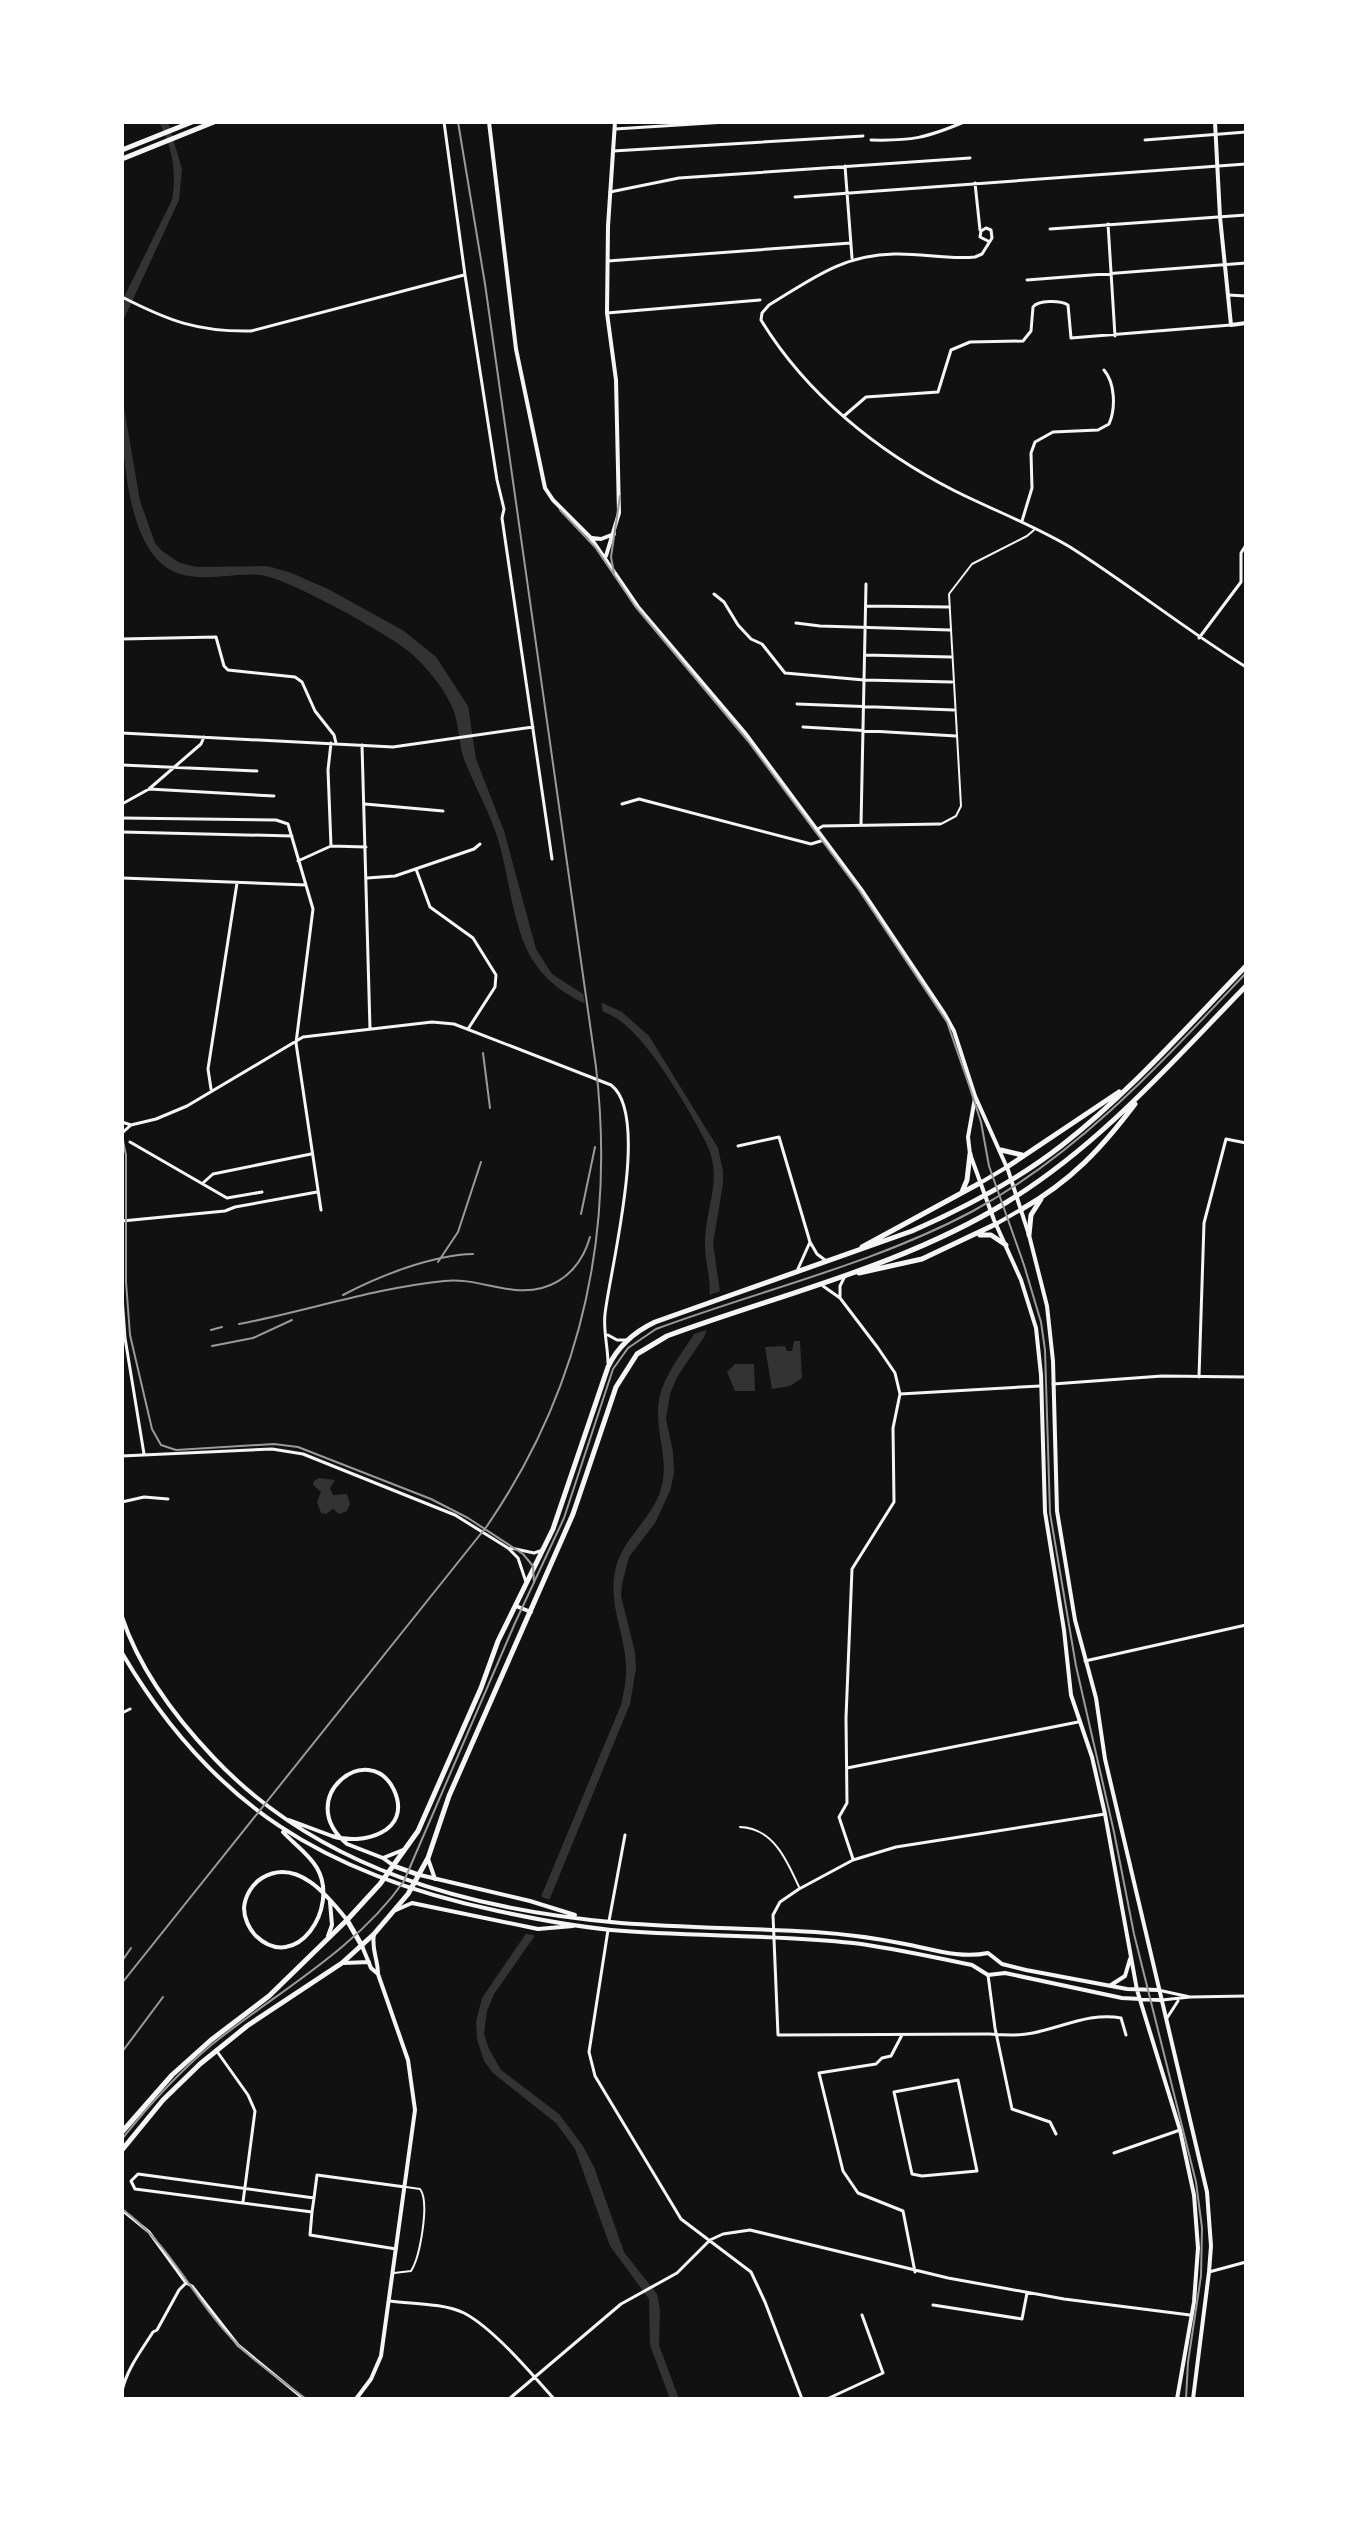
<svg xmlns="http://www.w3.org/2000/svg" width="1368" height="2521" font-family="'Space Grotesk',sans-serif">
<rect width="100%" height="100%" fill="#111"/>
<path fill="#333" d="M159 122H168L182 169 179 200 122 323V301L172 200C177 171 172 147 159 122Z
M122 396 140 501 155 543 162 551 180 563 197 567 267 566 289 572 328 589 404 631 436 657 468 706 476 759 504 831 536 949 552 974 583 994 622 1012 649 1036 718 1148 723 1171V1184L713 1244 720 1292 704 1337 677 1377 670 1394 666 1419 673 1452 674 1473 670 1491 655 1523 629 1557 622 1584 621 1596 635 1652 636 1668 630 1704 534 1937 494 1994 487 2011 484 2034 489 2049 501 2070 559 2114 583 2146 594 2167 624 2252 657 2294 660 2310 659 2345 679 2399H670L650 2345 649 2299 610 2246 575 2149 556 2123 493 2073 484 2061 477 2039 476 2022 482 1998 525 1935 621 1705C624 1691 627 1678 626 1664 624 1630 607 1602 616 1567 624 1537 652 1519 661 1489 670 1459 654 1431 659 1400 665 1368 693 1343 705 1313 716 1283 704 1269 705 1240 707 1200 725 1176 703 1137 687 1105 650 1044 623 1023 612 1014 599 1010 586 1004 558 991 536 973 524 943 511 910 508 873 498 839 489 810 473 784 463 756 459 743 459 728 455 715 449 694 429 670 413 655 393 636 287 578 261 575 234 572 207 582 180 574 124 557 122 444 122 396Z
M794 1341H800L802 1378 790 1386 772 1389 765 1347 785 1346 787 1351H792Z
M735 1364H754L755 1391H735L727 1372Z
M319 1478 335 1480 330 1488 333 1495 347 1494 350 1504 347 1511 339 1514 333 1509 326 1514 321 1513 317 1502 321 1492 313 1485 314 1481Z"/>
<path fill="#111" d="M583 990 601 998 603 1016 585 1008Z
M724 1290 712 1328 688 1336 706 1296Z
M539 1896 554 1901 538 1936 521 1933Z"/>
<g fill="none" stroke-linecap="round" stroke-linejoin="round">
<path stroke="#f5f5f5" stroke-width="2" d="M941 824 956 816 961 806 949 594 972 564 1027 536 1034 530
M740 1827C773 1828 787 1860 799 1887
M394 2273 411 2271C420 2257 430 2202 420 2189L406 2187"/>
<path stroke="#f5f5f5" stroke-width="3" d="M186 2283 192 2286 238 2345 304 2399"/>
<path stroke="#f5f5f5" stroke-width="3" d="M444 122 465 275 497 480 504 509 502 518 552 859
M615 129 726 122
M871 140C912 141 926 138 964 122
M1145 140 1246 132
M613 151 863 136
M845 166 852 258
M975 183 980 230
M610 192 679 178 970 158
M795 197 1246 164
M1108 224 1115 336
M1050 229 1246 215
M988 241 980 237 981 231 986 228 991 230 992 238 982 254 975 257C948 260 921 253 894 254 842 255 812 279 769 305L762 313 761 320C806 394 878 452 955 491 993 510 1033 525 1070 547 1130 585 1186 630 1246 667
M608 261 851 243
M1027 280 1246 263
M1228 295 1246 296
M122 297C169 321 198 332 251 331L464 275
M607 313 760 300
M844 416 866 397 938 392 951 350 970 342 1023 341 1031 331 1033 307C1038 300 1060 300 1068 305L1071 338 1231 325
M1022 521 1032 488 1031 453 1035 442 1053 432 1098 430 1109 424C1116 408 1115 383 1104 370
M714 594 724 602 738 625 751 639 762 644 785 673 864 680 952 682
M866 606 949 607
M796 623 820 626 950 630
M1199 638 1241 582V553L1246 545
M122 639 216 637 224 666 228 670 295 677 302 682 315 711 334 735 336 743
M865 655 951 657
M797 704 954 710
M803 727 956 736
M122 733 393 747 533 727
M331 743 328 770 331 846
M362 745 370 1029
M122 765 257 771
M149 789 274 796
M122 804 149 789 201 744 204 737
M365 804 443 811
M622 804 639 799 811 844 824 840
M122 818 276 820 288 824 313 909 296 1043 321 1210
M861 825 866 584
M816 830 823 826 940 824
M122 832 292 836
M298 861 331 846 366 847
M416 869 430 907 473 938 496 975 495 987 468 1029
M122 878 306 885
M367 878 395 876 474 849 480 844
M211 1089 208 1069 237 883
M122 1122 131 1125
M122 1133 131 1125 156 1119 187 1106 303 1037 432 1022 454 1024 611 1085C651 1115 610 1269 605 1314 603 1329 608 1348 608 1363
M130 1142 227 1198 262 1192
M738 1146 779 1137 810 1242 797 1271
M204 1182 213 1174 311 1154
M122 1221 225 1211 235 1207 317 1192
M810 1242 817 1254 825 1260
M823 1286 840 1298 878 1348 895 1373 900 1394 893 1428 894 1502 852 1569 846 1718 847 1803 839 1817 853 1859
M122 1296 125 1338 144 1454
M840 1298V1286L845 1276
M608 1335 617 1340H627
M1199 1377 1204 1223 1226 1139 1246 1143
M1053 1384 1162 1376 1246 1377
M900 1394 1040 1386
M122 1456 272 1449 303 1454 455 1515 508 1548 518 1558 526 1582
M122 1502 144 1497 168 1499
M511 1548 534 1553 543 1550
M1085 1661 1246 1625
M122 1713 130 1709
M847 1768 1078 1722
M1105 1814 896 1847 853 1860 799 1889 780 1902 773 1915 778 2035 988 2034C1004 2035 1018 2036 1033 2033 1063 2027 1092 2012 1121 2018L1126 2035
M609 1921 625 1835
M608 1930 589 2052 595 2076 681 2219 751 2272 765 2302 802 2399
M988 1975 995 2028 1012 2109 1050 2122 1056 2134
M1158 1990 1190 1997 1246 1996
M1162 2000 1190 1997
M1167 2018 1178 2001
M902 2035 891 2056 882 2058 876 2064 819 2073 843 2171 858 2193 903 2211 915 2272
M216 2050 248 2095 255 2111 243 2202
M958 2080 977 2171 922 2176 912 2174 894 2092Z
M1114 2153 1180 2130
M122 2210 149 2232 186 2283 179 2290 157 2330 153 2332C141 2351 127 2369 122 2391
M312 2212 314 2198
M396 2249 310 2235 312 2212 135 2189 131 2181 138 2174 314 2198 317 2175 405 2187
M1209 2272 1246 2262
M390 2301C413 2304 443 2303 464 2313 493 2328 532 2374 554 2399
M933 2305 1022 2319 1027 2293
M509 2399 621 2304 677 2273 710 2240 723 2234 750 2230 948 2278 1064 2299 1190 2315
M827 2399 883 2373 862 2315"/>
<path stroke="#f5f5f5" stroke-width="4" d="M489 122 516 349 545 488 553 500 590 537 638 607 745 733 863 892 944 1013 954 1031 975 1096 1008 1170 1029 1235 1047 1306 1053 1361 1057 1511 1075 1620 1096 1698 1105 1759 1207 2192 1211 2246 1209 2272 1193 2399
M1215 122 1220 217 1231 325 1246 323
M592 538 601 539 614 534
M606 556 619 513 616 380 607 313 608 226 615 122
M975 1098 968 1137 970 1154 994 1220 1021 1280 1036 1328 1041 1375 1045 1512 1064 1630 1071 1695 1092 1757 1105 1814 1137 1990 1180 2130 1194 2195 1198 2248 1194 2302 1177 2399
M980 1183 1007 1167
M996 1224 1022 1209
M516 1606 531 1612
M122 1617C140 1671 175 1717 214 1758 320 1870 471 1910 621 1923 685 1928 750 1928 815 1932 845 1934 875 1938 905 1944 932 1949 960 1959 988 1953L1002 1964 1026 1970 1127 1989 1158 1990
M122 1653C212 1806 326 1875 498 1911 535 1919 573 1926 611 1930 691 1937 772 1934 853 1943 893 1948 932 1957 972 1965L988 1975 1005 1973 1122 1998 1160 2000
M289 1820 332 1836C362 1846 413 1832 394 1790 369 1738 292 1798 347 1844L383 1858 394 1866
M283 1832C294 1844 309 1854 317 1868 340 1908 296 1974 256 1936 249 1929 244 1918 244 1908 245 1896 252 1884 262 1878 297 1857 328 1896 347 1920
M383 1858 403 1850
M428 1859 435 1879
M420 1875 530 1901 575 1915
M396 1910 412 1903 538 1929 573 1926
M328 1936 332 1925 330 1902
M362 1946 371 1968 378 1974
M344 1963 369 1962
M1111 1985 1125 1976 1130 1959
M356 2399 371 2379 381 2356 415 2110 408 2060 378 1974C378 1959 371 1949 374 1934"/>
<path stroke="#f5f5f5" stroke-width="5" d="M1001 1150 1022 1155
M1007 1167 1119 1092
M962 1192 967 1180 970 1154
M1022 1209C1071 1181 1101 1149 1135 1104
M980 1235H991L1006 1245
M1029 1235 1031 1215 1041 1199
M862 1247 980 1183
M859 1273 922 1259 996 1224
M394 1866 419 1875
M347 1920 362 1946
M122 2132 172 2075 211 2040 269 1996 347 1920 380 1884 418 1831 481 1688 498 1641 553 1529 608 1367C618 1346 634 1332 655 1322L912 1231C964 1208 1016 1181 1061 1146 1129 1093 1186 1028 1246 966
M122 2150 163 2100 200 2064 247 2026 342 1963 374 1934 408 1894 428 1858 449 1796 573 1514 616 1387 637 1354 667 1336C781 1294 903 1266 1007 1202 1100 1145 1171 1063 1246 986"/>
<path stroke="#f5f5f5" stroke-width="5" d="M122 150 192 122
M122 159 214 122"/>
<path stroke="#9a9a9a" stroke-width="2" d="M560 510 596 548 635 606 748 741 859 890 947 1022 969 1085 981 1122 989 1166 1024 1265 1041 1322 1045 1350 1050 1513 1076 1666 1114 1832 1134 1934 1196 2182 1202 2228 1201 2276 1188 2362 1186 2399
M614 573 611 557 620 496
M122 1136 126 1155V1282L130 1335 152 1429 161 1445 176 1450 274 1444 298 1447 431 1499 468 1518 523 1554 533 1566 534 1583
M122 2139C149 2105 177 2074 210 2046 275 1993 355 1951 404 1881L515 1623 564 1518 613 1369 628 1348 656 1329C761 1290 874 1264 973 1211 1081 1152 1163 1061 1246 973
M122 2209C172 2245 195 2303 238 2345 258 2365 283 2381 306 2399"/>
<path stroke="#9a9a9a" stroke-width="2" d="M483 1053 490 1108
M581 1214 595 1147
M438 1262 458 1232 481 1162
M343 1295C379 1276 432 1255 473 1254
M239 1324C307 1311 375 1288 444 1281 478 1277 509 1297 542 1288 567 1281 583 1262 590 1237
M211 1330 222 1327
M212 1346 253 1338 292 1320
M122 1961 131 1948
M122 1983 487 1526C582 1387 615 1232 596 1067L485 284 458 122
M122 2052 163 1997"/>
</g>
<rect width="1368" height="2521" fill="none" stroke="#ffffff" stroke-width="248"/>
</svg>
